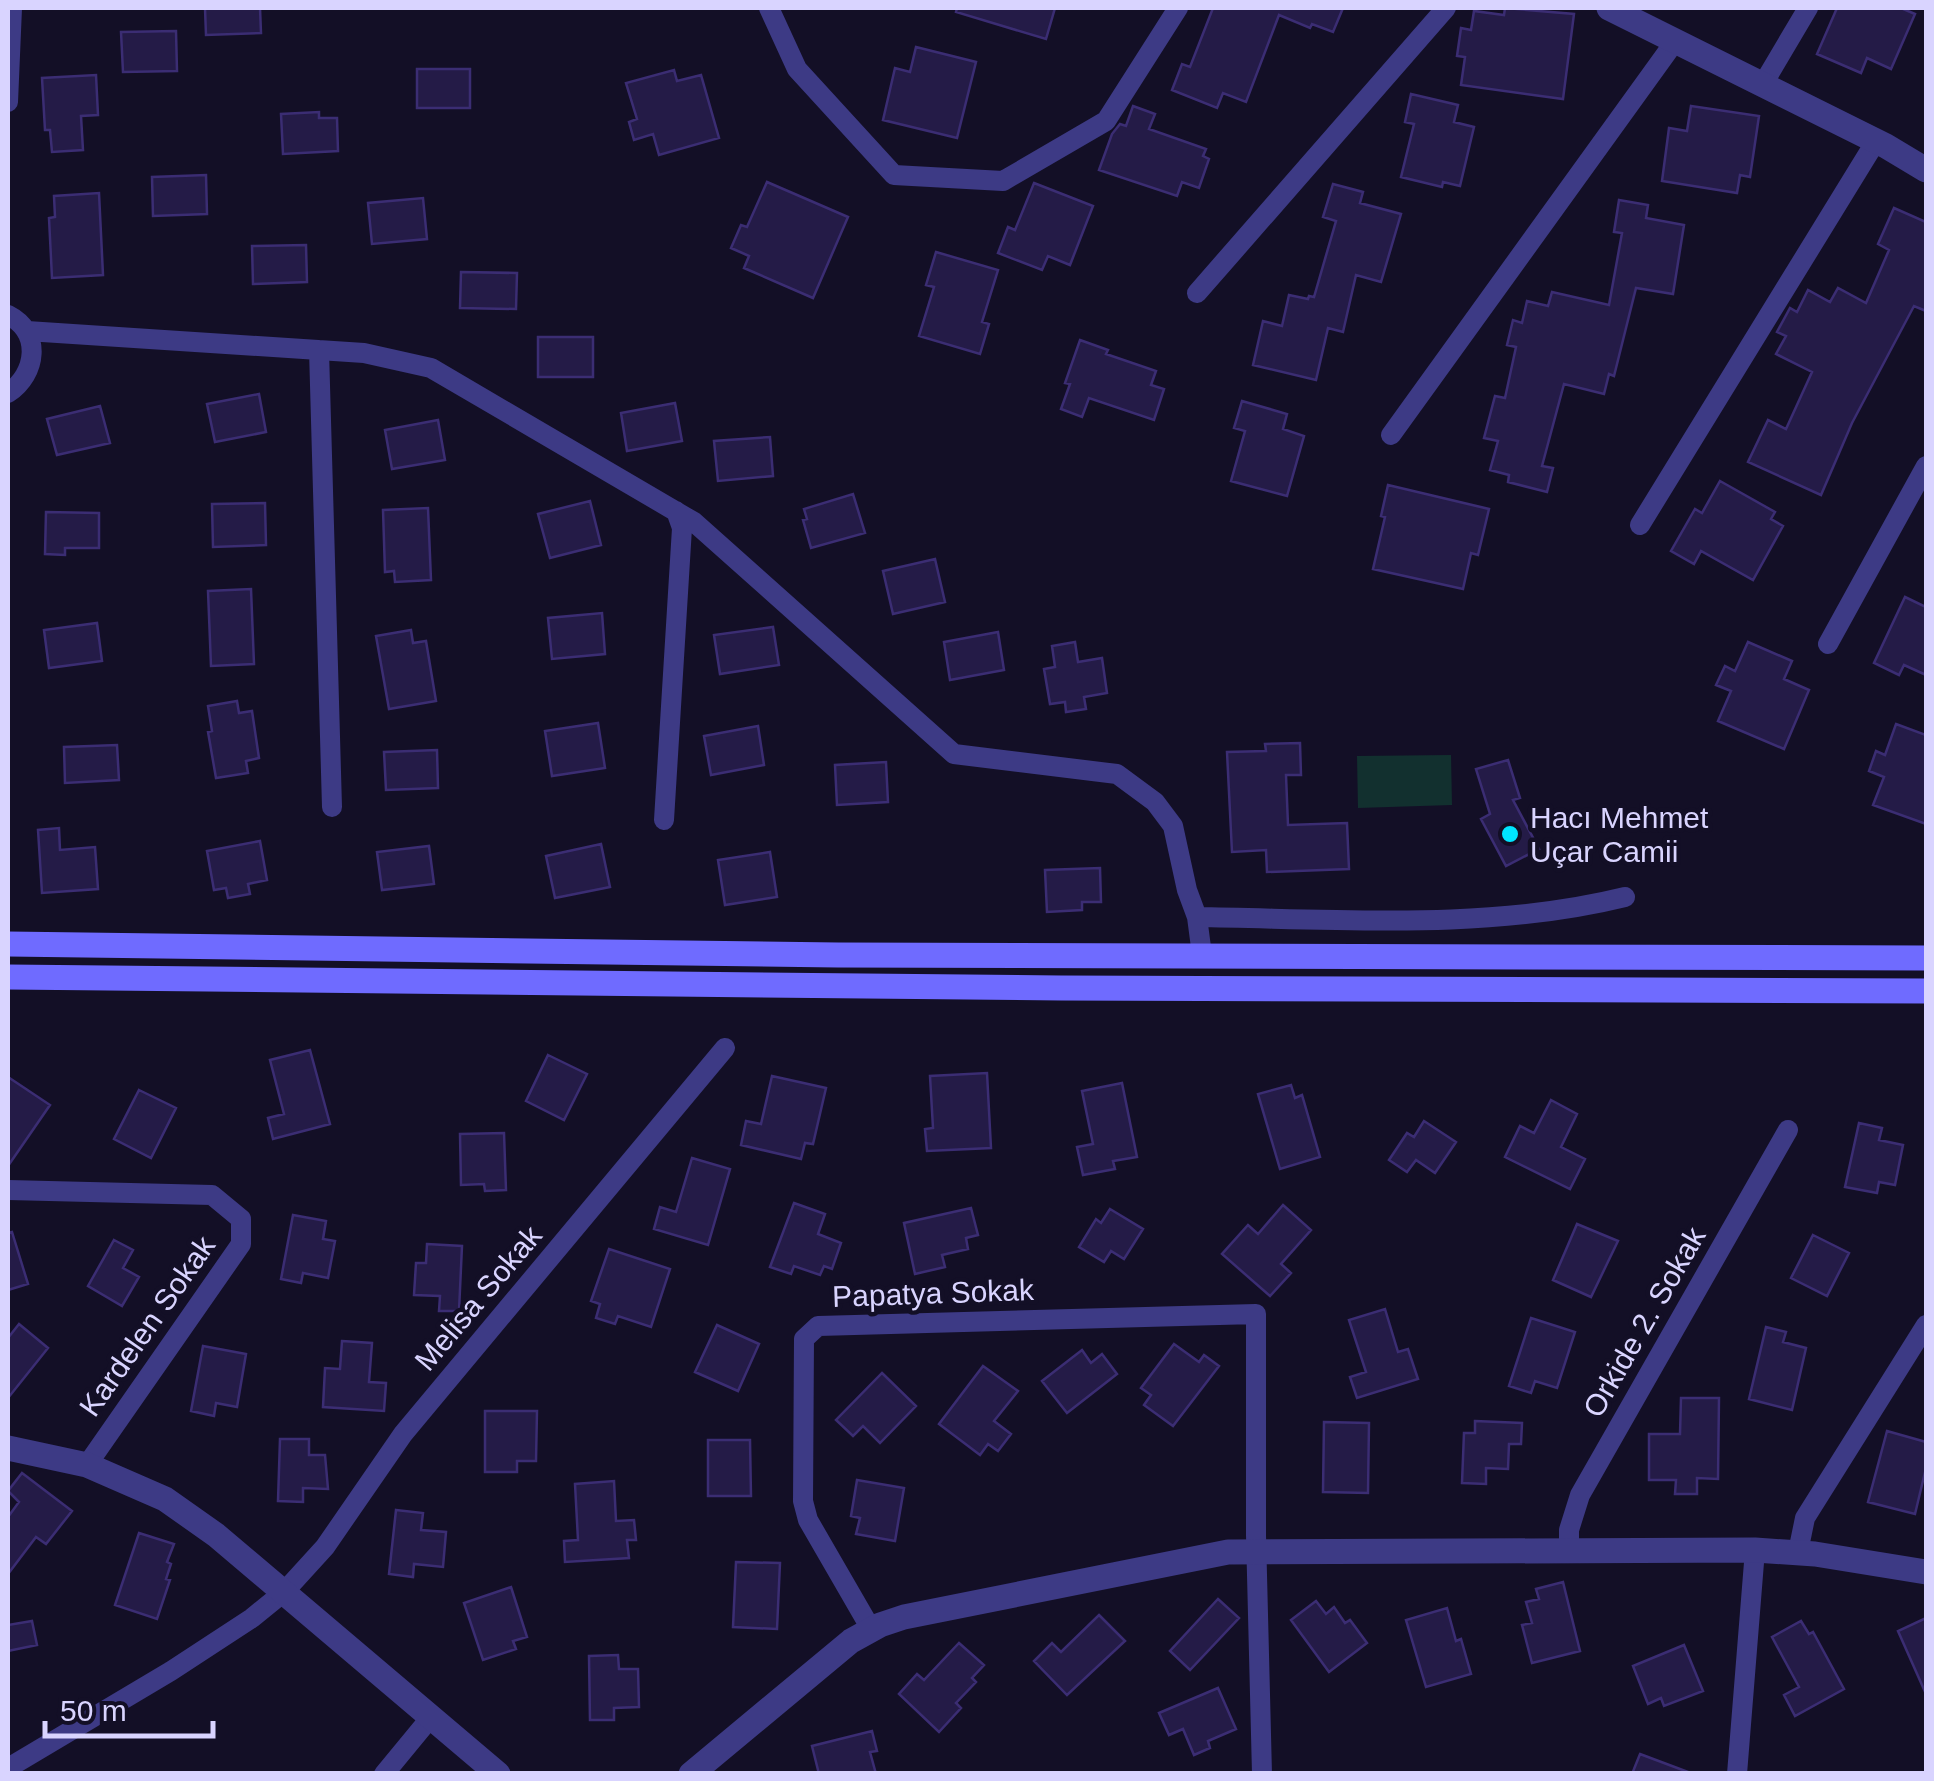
<svg xmlns="http://www.w3.org/2000/svg" width="1934" height="1781" font-family="Arial,sans-serif">
<rect width="100%" height="100%" fill="#130f26"/>
<path fill="#12302f" d="M1451 755 1452 805 1358 808 1357 756Z"/>
<path fill="#241b47" stroke="#3b2d73" stroke-width="2.5" d="M205 8H260L261 33 206 35Z
M957 8H1055L1046 39 956 12Z
M1213 8H1343L1333 32 1312 24 1310 28 1279 15 1246 102 1223 93 1217 108 1172 90 1182 64 1190 67Z
M1505 8 1574 14 1563 99 1461 85 1465 57 1457 56 1461 28 1471 30 1474 11 1504 15Z
M1837 8H1901L1915 14 1891 69 1867 58 1861 73 1817 54Z
M176 31 177 71 123 72 121 32Z
M916 47 976 62 957 138 883 120 895 68 910 72Z
M417 69H470V108H417Z
M674 70 677 81 701 75 719 138 659 155 653 134 634 140 629 122 637 119 626 83Z
M96 75 98 115 81 116 83 150 52 152 50 130H45L42 78Z
M1411 94 1458 105 1454 122 1474 127 1460 186 1443 182 1442 187 1401 177 1414 124 1405 122Z
M1133 106 1155 114 1149 129 1206 149 1203 156 1209 159 1199 188 1182 182 1177 196 1099 170 1112 134 1120 124 1126 126Z
M1691 106 1759 116 1750 177 1740 175 1737 193 1662 181 1669 128 1687 131Z
M319 112V118H337L338 151 283 154 281 114Z
M206 175 207 214 153 216 152 177Z
M767 182 848 217 813 298 744 268 749 256 731 248 741 225 747 227Z
M1034 183 1093 206 1070 265 1048 256 1042 270 998 253 1008 227 1015 230Z
M1333 184 1363 192 1360 203 1401 214 1381 282 1356 275 1343 332 1328 328 1316 380 1253 365 1263 321 1282 326 1289 295 1308 299 1309 296 1314 297 1336 221 1323 217Z
M99 193 103 275 52 278 49 218 55 217 54 196Z
M423 198 427 239 372 244 368 203Z
M1619 200 1648 205 1646 218 1684 225 1673 294 1636 288 1614 376 1609 374 1604 394 1564 384 1542 466 1553 468 1547 492 1508 482 1509 475 1490 470 1498 441 1484 438 1495 396 1505 398 1516 347 1507 345 1513 320 1522 323 1527 301 1548 306 1552 292 1609 305 1622 233 1614 232Z
M1894 208 1926 222V311L1914 306 1852 423 1821 495 1748 462 1768 420 1786 429 1812 372 1776 354 1786 336 1777 332 1790 308 1797 312 1808 290 1830 302 1838 288 1866 303 1889 250 1878 244Z
M306 245 307 282 253 284 252 246Z
M936 252 998 270 982 322 989 324 980 354 919 336 934 287 926 285Z
M461 272 517 273 516 309 460 308Z
M538 337H593V377H538Z
M1080 340 1108 350 1106 354 1156 371 1151 385 1164 389 1154 420 1089 398 1082 417 1061 409 1070 384 1065 383Z
M259 394 266 432 215 442 207 404Z
M1242 401 1287 414 1283 429 1304 436 1287 496 1231 481 1245 431 1234 428Z
M675 403 682 441 627 451 621 413Z
M100 406 110 443 57 455 47 419Z
M438 420 445 460 392 469 385 430Z
M770 437 773 476 718 481 714 441Z
M1720 481 1775 512 1771 519 1783 526 1753 580 1701 551 1694 564 1671 551 1695 509 1702 513Z
M1388 485 1489 509 1478 555 1471 553 1463 589 1373 569 1385 517 1381 516Z
M853 494 865 533 811 548 803 520 807 519 804 509Z
M590 501 601 545 550 558 538 514Z
M265 503 266 545 213 547 212 504Z
M428 508 431 580 395 582 394 571 385 572 383 510Z
M46 512 99 513V548H65V555L45 554Z
M935 559 945 602 893 614 883 571Z
M251 589 254 664 211 666 208 591Z
M1905 597 1926 607V675L1904 665 1899 675 1874 663Z
M602 613 605 654 552 659 548 618Z
M97 623 102 661 49 668 44 630Z
M773 627 779 665 720 674 714 635Z
M411 630 413 643 426 641 436 701 389 709 376 636Z
M998 632 1004 670 950 680 944 642Z
M1075 642 1078 662 1102 658 1107 693 1084 697 1086 709 1066 712 1065 702 1050 704 1044 669 1055 667 1052 646Z
M1748 642 1792 661 1784 679 1809 690 1784 749 1718 721 1731 691 1716 685 1725 666 1735 671Z
M237 701 239 713 252 711 259 758 246 761 248 773 216 778 208 732 212 731 208 706Z
M598 723 605 768 552 776 545 731Z
M1896 724 1926 735V824L1873 805 1884 777 1869 771 1876 751 1885 755Z
M758 726 764 765 711 775 704 736Z
M1300 743 1301 775H1286L1288 825 1347 823 1349 869 1267 872 1266 850 1232 852 1227 752 1266 751 1265 744Z
M117 745 119 780 65 783 64 747Z
M437 750 438 788 386 790 384 752Z
M1508 760 1520 798 1513 800 1539 849 1506 866 1481 819 1490 814 1476 769Z
M886 762 888 802 837 805 835 765Z
M59 828 60 850 95 847 98 889 42 893 38 830Z
M260 841 267 880 248 884 250 894 228 898 226 888 214 890 207 851Z
M601 844 610 887 555 898 546 856Z
M429 846 434 884 382 890 377 852Z
M770 852 777 897 725 905 718 860Z
M1100 868 1101 902H1082V910L1047 912 1045 870Z
M310 1050 330 1124 273 1139 268 1118 284 1114 270 1060Z
M548 1055 587 1074 564 1120 526 1101Z
M987 1073 991 1148 927 1151 925 1129 933 1128 930 1076Z
M772 1076 826 1088 813 1144 805 1143 801 1159 741 1145 746 1121 761 1124Z
M8 1077 50 1105 8 1166Z
M1122 1083 1137 1157 1113 1161 1115 1169 1083 1175 1077 1147 1093 1144 1082 1091Z
M1291 1085 1295 1098 1302 1095 1320 1157 1280 1169 1258 1094Z
M139 1090 176 1108 151 1158 114 1139Z
M1551 1100 1577 1114 1561 1147 1585 1159 1570 1189 1505 1157 1520 1126 1534 1133Z
M1424 1121 1456 1142 1435 1173 1416 1160 1407 1172 1389 1160 1407 1133 1414 1137Z
M1859 1123 1882 1128 1879 1140 1903 1145 1895 1185 1879 1182 1877 1193 1845 1187Z
M504 1133 506 1190 485 1191 484 1184 461 1185 460 1134Z
M692 1158 730 1169 708 1245 654 1229 660 1207 676 1212Z
M794 1203 825 1214 818 1234 841 1243 832 1269 824 1266 820 1275 794 1266 791 1274 770 1267Z
M1283 1205 1311 1230 1281 1264 1291 1273 1270 1296 1222 1254 1248 1225 1258 1234Z
M971 1208 978 1235 966 1238 968 1249 942 1255 945 1267 915 1274 904 1223Z
M1110 1209 1143 1229 1124 1259 1111 1251 1104 1262 1079 1247 1096 1219 1101 1223Z
M293 1215 326 1221 323 1239 335 1241 328 1278 303 1273 301 1283 281 1279Z
M1577 1224 1618 1241 1591 1297 1553 1280Z
M12 1232 28 1284 8 1290V1233Z
M1813 1235 1849 1253 1827 1296 1791 1278Z
M114 1240 133 1250 123 1268 139 1277 122 1306 88 1286Z
M427 1244 462 1246 459 1311H439L440 1296 414 1295 416 1263H426Z
M609 1249 670 1269 651 1327 618 1316 615 1324 596 1318 600 1304 591 1301Z
M1385 1309 1398 1352 1408 1349 1418 1379 1357 1398 1350 1377 1366 1372 1349 1320Z
M1531 1318 1575 1332 1557 1388 1535 1381 1531 1393 1509 1386Z
M19 1324 48 1348 8 1398V1338Z
M717 1325 759 1344 738 1391 695 1372Z
M1766 1327 1786 1332 1783 1342 1806 1348 1792 1410 1749 1399Z
M342 1341 372 1343 369 1382 386 1383 384 1411 323 1407 325 1368 340 1369Z
M1174 1344 1199 1362 1204 1355 1219 1366 1173 1426 1144 1405 1151 1395 1141 1388Z
M203 1346 246 1354 237 1407 216 1403 214 1416 191 1411Z
M1082 1350 1091 1363 1102 1354 1117 1374 1067 1413 1042 1381Z
M983 1366 1018 1391 994 1421 1011 1434 998 1451 988 1444 980 1455 939 1424Z
M882 1373 916 1406 880 1443 863 1426 853 1436 836 1420Z
M1681 1398H1719L1718 1479 1697 1478V1494H1675L1676 1480H1649V1434H1680Z
M485 1411H537L536 1461H517V1472H485Z
M1475 1421 1522 1423 1521 1444H1509L1508 1469 1486 1468V1484L1462 1483 1464 1433H1475Z
M1324 1422 1369 1423 1368 1493 1323 1492Z
M1887 1431 1926 1442V1468L1915 1514 1868 1502Z
M280 1439H309V1455H325L328 1489 303 1488V1502L278 1501Z
M708 1440H750L751 1496H708Z
M22 1473 72 1511 46 1544 36 1537 8 1574V1517L19 1502 8 1491Z
M857 1480 904 1488 895 1541 856 1534 860 1518 851 1516Z
M614 1481 616 1521 634 1520 636 1540H627L629 1558 565 1562 564 1541 578 1540 575 1484Z
M396 1510 423 1513 421 1530 446 1532 443 1567 414 1564 413 1577 389 1574Z
M139 1533 174 1544 167 1562 171 1564 166 1579 170 1580 157 1619 115 1605Z
M736 1562 780 1563 777 1629 733 1627Z
M1563 1582 1580 1651 1532 1663 1522 1625 1532 1623 1526 1602 1539 1599 1536 1589Z
M511 1587 527 1637 513 1641 516 1649 483 1660 464 1603Z
M1218 1599 1239 1618 1190 1670 1170 1651Z
M1316 1601 1326 1614 1334 1607 1345 1623 1350 1620 1367 1643 1329 1672 1291 1620Z
M1447 1608 1456 1641 1461 1639 1471 1674 1426 1687 1406 1620Z
M1099 1615 1125 1641 1067 1695 1034 1661 1052 1643 1061 1652Z
M1926 1618V1694L1898 1631Z
M32 1621 37 1645 8 1651V1625Z
M1801 1621 1809 1634 1813 1632 1844 1689 1795 1716 1784 1695 1799 1687 1772 1637Z
M959 1643 984 1665 972 1678 976 1682 956 1703 961 1708 939 1732 899 1694 917 1674 924 1680Z
M1684 1645 1703 1691 1664 1706 1661 1698 1648 1704 1633 1666Z
M618 1655 619 1669H638L639 1707 614 1708V1720H590L589 1656Z
M1218 1688 1236 1729 1208 1741 1210 1748 1194 1755 1183 1729 1169 1735 1159 1713Z
M872 1731 877 1751 870 1752 876 1774H819L812 1746Z
M1640 1754 1688 1772 1687 1774H1632Z"/>
<g fill="none" stroke-linecap="round" stroke-linejoin="round">
<path stroke="#3d3a85" stroke-width="20" d="M769 8 797 69 894 175 1003 181 1106 121 1178 8
M1763 84 1808 8
M8 102 12 8
M1197 293 1446 8
M8 315C42 332 37 374 8 393
M27 331 364 353 431 368 694 522 954 754 1117 774 1155 802 1173 826 1187 890 1197 917 1202 955
M319 350 332 807
M1391 435 1676 40
M1640 525 1876 141
M1828 644 1926 466
M664 820 682 528 676 511
M1197 917C1339 919 1487 931 1625 897
M8 1190 212 1195 241 1219V1244L87 1465
M1569 1549V1530L1580 1495 1788 1130
M1798 1552 1805 1518 1926 1325
M871 1629 808 1520 803 1501 804 1339 818 1326 1256 1314V1535L1262 1774
M8 1768 171 1671 252 1618 284 1592 325 1547 403 1434 725 1048
M384 1774 431 1717
M1737 1774 1755 1550"/>
<path stroke="#3d3a85" stroke-width="25" d="M1609 8 1886 146 1926 170
M8 1448 87 1465 165 1499 216 1535 498 1774
M691 1774 851 1641 880 1625 904 1617 1228 1552 1755 1550 1815 1554 1926 1572"/>
<path stroke="#6f6bff" stroke-width="25" d="M8 944 838 955 1926 958
M8 977 1061 988 1926 991"/>
</g>
<circle fill="#00e5ff" stroke="#130f26" stroke-width="4" cx="1510" cy="834" r="10"/>
<g text-anchor="middle" dominant-baseline="central" stroke-width="9" stroke-linejoin="round" paint-order="stroke">
<g font-size="30" fill="#d9d4ff" stroke="#130f26" text-anchor="start">
<text x="1530" y="817">Hacı Mehmet<tspan x="1530" dy="34">Uçar Camii</tspan></text>
</g>
<g font-size="30" fill="#d9d4ff" stroke="#130f26">
<text transform="translate(933 1293) rotate(-2)">Papatya Sokak</text>
<text transform="translate(478 1298) rotate(-50)">Melisa Sokak</text>
<text transform="translate(1644 1322) rotate(-60)">Orkide 2. Sokak</text>
<text transform="translate(147 1326) rotate(-55)">Kardelen Sokak</text>
</g>
</g>
<rect width="1934" height="1781" fill="none" stroke="#d9d4ff" stroke-width="20"/>
<path d="M45 1721v15h168v-15" fill="none" stroke="#d9d4ff" stroke-width="5"/>
<text x="60" y="1721" font-size="30" fill="#d9d4ff" stroke="#130f26" stroke-width="8" paint-order="stroke">50 m</text>
</svg>
